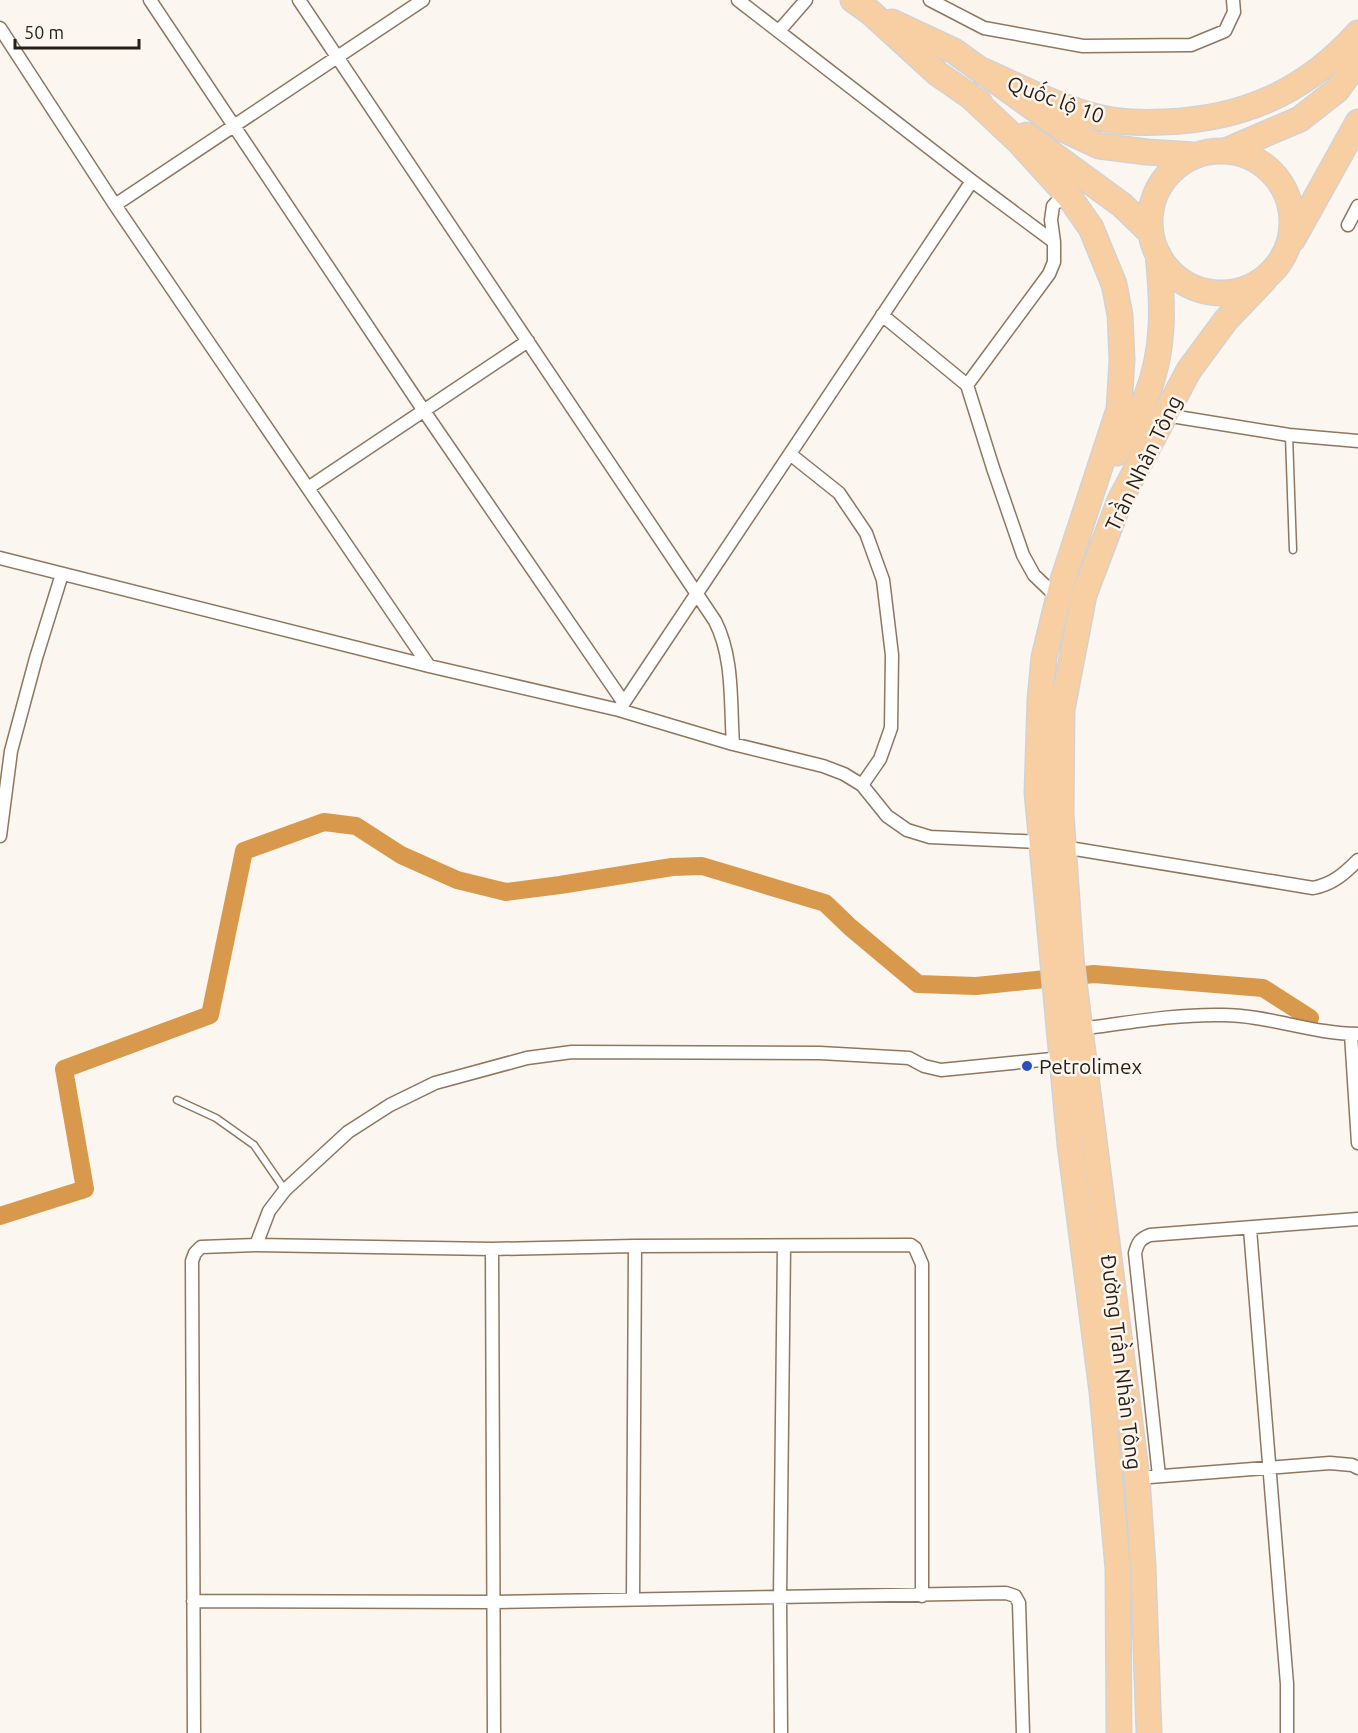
<svg xmlns="http://www.w3.org/2000/svg" width="1358" height="1733" font-family="Ubuntu,sans-serif">
<rect width="100%" height="100%" fill="#fbf6f0"/>
<g fill="none" stroke-linecap="round" stroke-linejoin="round">
<path stroke="#d9994c" stroke-width="18" d="M0 1216 85 1189 64 1069 210 1015 244 851 324 822 356 826 401 855 457 880 506 892 560 885 672 867 702 866 825 903 850 927 918 984 976 986 1094 974 1263 988 1310 1018"/>
<defs>
<path id="lane" d="M1289 436 1293 550
M177 1100 216 1118 254 1145 285 1190"/>
<path id="street" d="M150 0 424 411 624 703
M299 0 715 621C734 658 730 703 733 744
M738 0 972 181 1054 242
M930 0 984 28 1083 46 1191 45 1225 31 1234 12 1233 0
M0 28 115 205 429 666
M779 31 806 0
M115 205 423 0
M1348 225 1358 206
M882 315 967 385 993 468 1023 555 1034 575 1058 598
M967 385 1049 274 1054 262V242L1051 220 1053 206 1065 193
M1165 415 1289 435 1358 441
M790 454 839 493 866 533 883 580 892 655 891 728 880 759 862 785
M308 488 528 341
M0 558 429 666 619 710 733 744 823 766 844 774 862 785 887 816 907 830 930 837 1041 842
M621 707 972 181
M0 836 11 751 36 658 62 574
M1063 847 1313 888C1333 884 1344 874 1358 860
M1080 1029C1127 1023 1175 1014 1222 1015 1268 1015 1312 1034 1358 1034
M1351 1034 1358 1143
M1250 1229 1287 1684V1733
M256 1245 269 1211 285 1190 348 1132 390 1105 435 1083 527 1058 572 1052 820 1053 909 1058 924 1066 941 1070 1062 1058
M492 1249 494 1733
M1159 1476 1135 1253C1138 1242 1140 1239 1150 1235L1358 1219
M1137 1478 1330 1463 1352 1465 1358 1468
M633 1598 635 1246
M193 1601 493 1602 1006 1593 1015 1596 1019 1603 1023 1733
M194 1733 192 1261 195 1253 201 1247 256 1245 492 1249 635 1246 911 1245 915 1248 922 1264V1596
M781 1733 780 1598 784 1246"/>
<path id="highway" d="M853 0 870 12 938 74 980 103
M892 22 954 51 1063 129 1099 146 1147 152 1193 155
M981 70C1020 87 1059 108 1101 118 1121 123 1143 123 1164 122 1243 119 1305 92 1358 33
M968 94 1019 142 1070 198 1091 228 1114 284 1120 315 1122 360 1119 409 1062 583 1044 657 1040 699 1037 793 1070 1145 1102 1392 1118 1569 1119 1733
M1026 135 1122 205 1151 233
M1228 150 1300 119 1337 90 1358 61
M1150 222a71 71 0 1 1 142 0a71 71 0 1 1-142 0Z
M1293 239 1358 122
M1117 453C1127 434 1139 415 1147 395 1165 348 1163 304 1158 254
M1149 1733 1143 1566 1137 1478 1071 958 1061 813 1062 710 1084 595 1120 500 1189 370 1226 320 1265 279"/>
</defs>
<use href="#lane" stroke="#8e775e" stroke-width="9"/>
<use href="#street" stroke="#8e775e" stroke-width="15"/>
<use href="#highway" stroke="#d4d2d0" stroke-width="27"/>
<use href="#lane" stroke="#fff" stroke-width="6"/>
<use href="#street" stroke="#fff" stroke-width="12"/>
<use href="#highway" stroke="#f8cfa3" stroke-width="24"/>
</g>
<circle fill="#2c4dbd" stroke="#fbf6f0" stroke-width="2" cx="1027" cy="1066" r="6"/>
<g text-anchor="middle" dominant-baseline="central" stroke-width="5" stroke-linejoin="round" paint-order="stroke">
<g font-size="21" fill="#271e14" stroke="#fbf6f0">
<text transform="translate(1056 99) rotate(20)">Quốc lộ 10</text>
<text transform="translate(1143 463) rotate(-64)">Trần Nhân Tông</text>
<text transform="translate(1122 1362) rotate(83)">Đường Trần Nhân Tông</text>
</g>
<g font-size="21" fill="#271e14" stroke="#fbf6f0" text-anchor="start">
<text x="1039" y="1066">Petrolimex</text>
</g>
</g>
<path d="M15 39v9h124v-9" fill="none" stroke="#271e14" stroke-width="3"/>
<text x="24" y="39" font-size="18" fill="#271e14" stroke="#fbf6f0" stroke-width="4.5" paint-order="stroke">50 m</text>
</svg>
